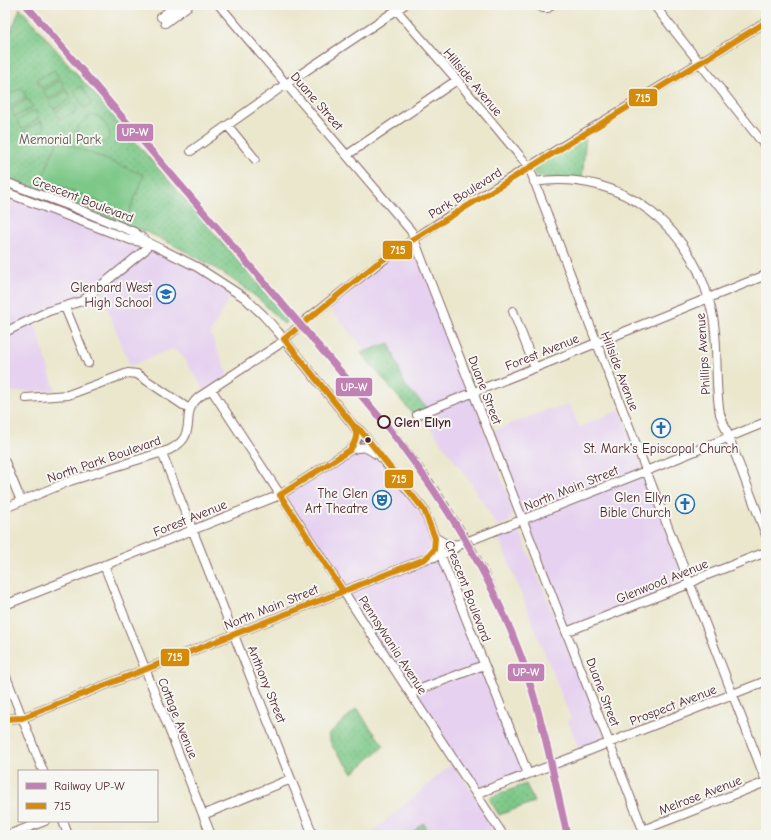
<svg xmlns="http://www.w3.org/2000/svg" width="771" height="840" font-family="'Comic Neue',sans-serif">
<defs>
<pattern id="grass-dots" width="8" height="8" patternUnits="userSpaceOnUse"><rect width="8" height="8" fill="#7bc887"/><path d="M2 2h.1M6 6h.1" fill="none" stroke="#6cab75" stroke-width="1.8" stroke-linecap="round"/></pattern>
</defs>
<rect width="100%" height="100%" fill="#f6f6f2"/>
<filter id="ink" filterUnits="userSpaceOnUse"><feTurbulence type="fractalNoise" baseFrequency=".025" numOctaves="2"/><feDisplacementMap in="SourceGraphic" scale="8" xChannelSelector="R" yChannelSelector="G"/><feConvolveMatrix kernelMatrix="1 2 1 2 8 2 1 2 1" color-interpolation-filters="sRGB"/></filter>
<filter id="wash" filterUnits="userSpaceOnUse"><feTurbulence type="fractalNoise" baseFrequency=".012" numOctaves="4" result="noise"/><feDisplacementMap in="SourceGraphic" scale="16" xChannelSelector="R" yChannelSelector="G"/><feGaussianBlur stdDeviation="0.9" result="paint"/><feColorMatrix in="noise" values="0 0 0 0 0 0 0 0 0 0 0 0 0 0 0 0 0 1.4 0 .05"/><feComposite in="paint" operator="in"/></filter>
<g filter="url(#wash)">
<rect width="100%" height="100%" fill="#ebe7cd"/>
<path fill="#e6d2f0" d="M5 192 150 246 195 268 232 292 210 333 228 375 205 391 180 353 171 349 130 366 99 286 86 296 33 317 55 390 5 392Z
M413 241 472 391 428 409 405 385 389 343 366 351 327 305Z
M473 395 514 514 509 521 498 527 470 482 421 415Z
M569 403 579 427 620 410 643 470 524 517 491 432 549 409H556Z
M365 440 423 511 439 551 344 589 282 495Z
M644 473 687 583 567 630 525 520Z
M518 528 606 742 580 752 568 720 571 719 498 536Z
M439 554 482 664 411 691 346 592Z
M483 667 525 773 477 791 413 694Z
M453 763 500 835H369Z"/>
<path fill="url(#grass-dots)" stroke="#627459" d="M20 8 289 320 284 324C274 315 266 304 255 296 221 269 182 248 142 230L136 229 33 187 5 178V48Z
M586 134 582 180 536 177 532 167Z
M389 343 405 385 428 409 417 413H412L361 353Z
M356 709H358L366 722 384 746 353 773 332 746 328 735Z
M526 784 534 802 499 815 489 798Z
M423 823 431 835H410Z"/>
<path fill="#7bc887" stroke="#627459" d="M54 70 59 78 41 88 37 80Z
M61 80 65 89 48 99 43 91Z
M82 86 92 103 84 108 74 91Z
M21 88 26 96 9 106 5 97Z
M67 91 71 99 54 109 49 101Z
M28 99 33 107 15 117 11 109Z
M73 102 78 110 60 120 55 112Z
M35 110 39 118 22 129 17 121Z
M92 115 100 117C103 121 107 126 109 130 114 145 88 154 79 137 77 132 76 130 79 125Z
M41 121 45 129 28 139 23 131Z
M58 140 144 175 128 214 42 179Z"/>
</g>
<g filter="url(#ink)">
<g fill="none" stroke-linecap="round" stroke-linejoin="round">
<defs>
<path id="minor" d="M219 5 411 231 433 289 645 835
M392 5 457 80 529 167 766 781
M538 5 543 8H548L551 5
M654 5 766 147
M161 17 177 5
M165 23 189 5
M228 126 255 159
M191 151 286 84 404 5
M347 155 457 80
M5 182 68 205 134 232 149 243 197 267 245 298 263 315 278 332 353 425 361 431 383 460 424 510 442 555 443 561 528 774
M534 182C623 168 697 230 713 317 719 349 714 381 720 414L766 535
M5 192 131 240 147 243
M65 307 88 363
M513 311 535 368
M5 332 49 311 82 301 145 250 149 243
M211 389 503 835
M26 398 68 395 128 373 137 374 189 409
M417 415 766 275
M350 450C363 446 365 446 376 454
M162 453 313 835
M5 462 21 501
M5 508 70 481 169 450C175 447 181 443 184 438 193 423 182 412 199 397L278 345 306 320 376 265 414 239 460 209 766 22
M436 538 448 545 460 544
M104 565 211 835
M5 605 280 495 350 450C357 440 360 438 354 427
M566 632 689 584 702 577 766 552
M5 674 43 771
M410 693 484 665
M5 719 22 718 425 559C438 557 451 552 461 544L656 467 766 422
M476 794 573 757 766 681
M203 815 291 779
M63 821 68 835
M643 830 766 782
M8 835 45 821"/>
</defs>
<use href="#minor" stroke="#826564" stroke-width="10"/>
<use href="#minor" stroke="#fff" stroke-width="8"/>
<path stroke="#4a1f2b" stroke-width="1.5" stroke-dasharray="6 3" stroke-linecap="butt" d="M30 5 390 424C414 454 437 485 457 518 492 572 517 632 537 694 551 740 560 788 570 835"/>
<defs>
<path id="bus-1" d="M284 339 375 265 414 239 766 22
M280 495 350 450C359 436 358 431 348 418
M280 495 343 591
M5 719 22 718 425 559 434 550 435 538 424 510 361 431 353 425 284 339"/>
</defs>
<use href="#bus-1" stroke="#f6f6f2" stroke-width="9"/>
<use href="#bus-1" stroke="#d48b09" stroke-width="6"/>
<defs>
<path id="rail-1" d="M26 5 382 420C440 493 490 571 522 659 542 716 554 776 567 835"/>
</defs>
<use href="#rail-1" stroke="#f6f6f2" stroke-width="10"/>
<use href="#rail-1" stroke="#bf82b2" stroke-width="7"/>
</g>
</g>
<defs>
<symbol id="school-ring" viewBox="-11 -11 22 22"><circle r="9.5" fill="#f6f6f2" stroke="#1f6fb2" stroke-width="1.5"/><path d="M0-5L7-2L0 1L-7-2ZM-4 1L0 2.5L4 1V4Q0 6-4 4Z" fill="#1f6fb2"/></symbol>
<symbol id="church-ring" viewBox="-11 -11 22 22"><circle r="9.5" fill="#f6f6f2" stroke="#1f6fb2" stroke-width="1.5"/><path d="M-1.2-6h2.4v3.5h3.3v2.4h-3.3V6h-2.4V-.1h-3.3v-2.4h3.3Z" fill="#1f6fb2"/></symbol>
<symbol id="theatre-ring" viewBox="-11 -11 22 22"><circle r="9.5" fill="#f6f6f2" stroke="#1f6fb2" stroke-width="1.5"/><path d="M-5-5.5Q0-4 5-5.5V0Q5 5 0 6Q-5 5-5 0ZM-3.3-2.5H-1v1.5H-3.3ZM1-2.5H3.3v1.5H1ZM-2.8 1Q0 5.5 2.8 1Z" fill="#1f6fb2"/></symbol>
</defs>
<g fill-rule="evenodd">
<use href="#school-ring" x="155" y="283" width="22" height="22"/>
<use href="#church-ring" x="650" y="417" width="22" height="22"/>
<use href="#theatre-ring" x="371" y="489" width="22" height="22"/>
<use href="#church-ring" x="674" y="493" width="22" height="22"/>
</g>
<circle fill="#f6f6f2" stroke="#4a1f2b" stroke-width="2" cx="384" cy="422" r="6"/>
<circle fill="#4a1f2b" stroke="#f6f6f2" stroke-width="1.5" cx="368" cy="440" r="3.5"/>
<g text-anchor="middle" dominant-baseline="central" stroke-width="4" stroke-linejoin="round" paint-order="stroke">
<g font-size="13" fill="#4a1f2b" stroke="#f6f6f2">
<text transform="translate(473 82) rotate(50)">Hillside Avenue</text>
<text transform="translate(317 101) rotate(49)">Duane Street</text>
<text transform="translate(465 193) rotate(-32)">Park Boulevard</text>
<text transform="translate(83 199) rotate(21)">Crescent Boulevard</text>
<text transform="translate(542 352) rotate(-22)">Forest Avenue</text>
<text transform="translate(703 354) rotate(-94)">Phillips Avenue</text>
<text transform="translate(620 371) rotate(69)">Hillside Avenue</text>
<text transform="translate(485 390) rotate(69)">Duane Street</text>
<text transform="translate(104 459) rotate(-19)">North Park Boulevard</text>
<text transform="translate(571 488) rotate(-22)">North Main Street</text>
<text transform="translate(190 518) rotate(-22)">Forest Avenue</text>
<text transform="translate(662 581) rotate(-22)">Glenwood Avenue</text>
<text transform="translate(468 591) rotate(69)">Crescent Boulevard</text>
<text transform="translate(271 607) rotate(-22)">North Main Street</text>
<text transform="translate(393 645) rotate(57)">Pennsylvania Avenue</text>
<text transform="translate(267 684) rotate(68)">Anthony Street</text>
<text transform="translate(603 692) rotate(69)">Duane Street</text>
<text transform="translate(673 705) rotate(-21)">Prospect Avenue</text>
<text transform="translate(178 718) rotate(68)">Cottage Avenue</text>
<text transform="translate(700 795) rotate(-21)">Melrose Avenue</text>
</g>
<g font-size="13" fill="#595247" stroke="#f6f6f2">
<text x="60" y="139">Memorial Park</text>
</g>
<g font-size="13" fill="#4a1f2b" stroke="#f6f6f2" text-anchor="end">
<text x="152" y="287">Glenbard West<tspan x="152" dy="15">High School</tspan></text>
<text x="661" y="448" text-anchor="middle">St. Mark's Episcopal Church</text>
<text x="368" y="493">The Glen<tspan x="368" dy="15">Art Theatre</tspan></text>
<text x="671" y="497">Glen Ellyn<tspan x="671" dy="15">Bible Church</tspan></text>
</g>
<g font-size="13" font-weight="bold" fill="#4a1f2b" stroke="#f6f6f2" text-anchor="start">
<text x="394" y="422">Glen Ellyn</text>
</g>
</g>
<g stroke="#f6f6f2" stroke-width="1.5">
<rect x="628" y="88" width="30" height="19" rx="4" fill="#d48b09"/>
<rect x="116" y="123" width="38" height="19" rx="4" fill="#bf82b2"/>
<rect x="382" y="240" width="31" height="20" rx="4" fill="#d48b09"/>
<rect x="335" y="377" width="38" height="20" rx="4" fill="#bf82b2"/>
<rect x="384" y="469" width="30" height="20" rx="4" fill="#d48b09"/>
<rect x="160" y="648" width="30" height="19" rx="4" fill="#d48b09"/>
<rect x="507" y="663" width="38" height="19" rx="4" fill="#bf82b2"/>
</g>
<g font-size="11" text-anchor="middle" font-weight="bold" fill="#fff">
<text x="643" y="102">715</text>
<text x="135" y="136">UP-W</text>
<text x="398" y="254">715</text>
<text x="354" y="391">UP-W</text>
<text x="399" y="483">715</text>
<text x="175" y="661">715</text>
<text x="526" y="676">UP-W</text>
</g>
<rect width="771" height="840" fill="none" stroke="#f6f6f2" stroke-width="20"/>
<rect x="18" y="770" width="140" height="52" fill="#f6f6f2" stroke="#b1a0a2"/>
<rect x="26" y="783" width="20" height="6" fill="#bf82b2" stroke="#b1a0a2"/>
<text x="54" y="790" font-size="12" fill="#4a1f2b">Railway UP-W</text>
<rect x="26" y="803" width="20" height="6" fill="#d48b09" stroke="#b1a0a2"/>
<text x="54" y="810" font-size="12" fill="#4a1f2b">715</text>
</svg>
